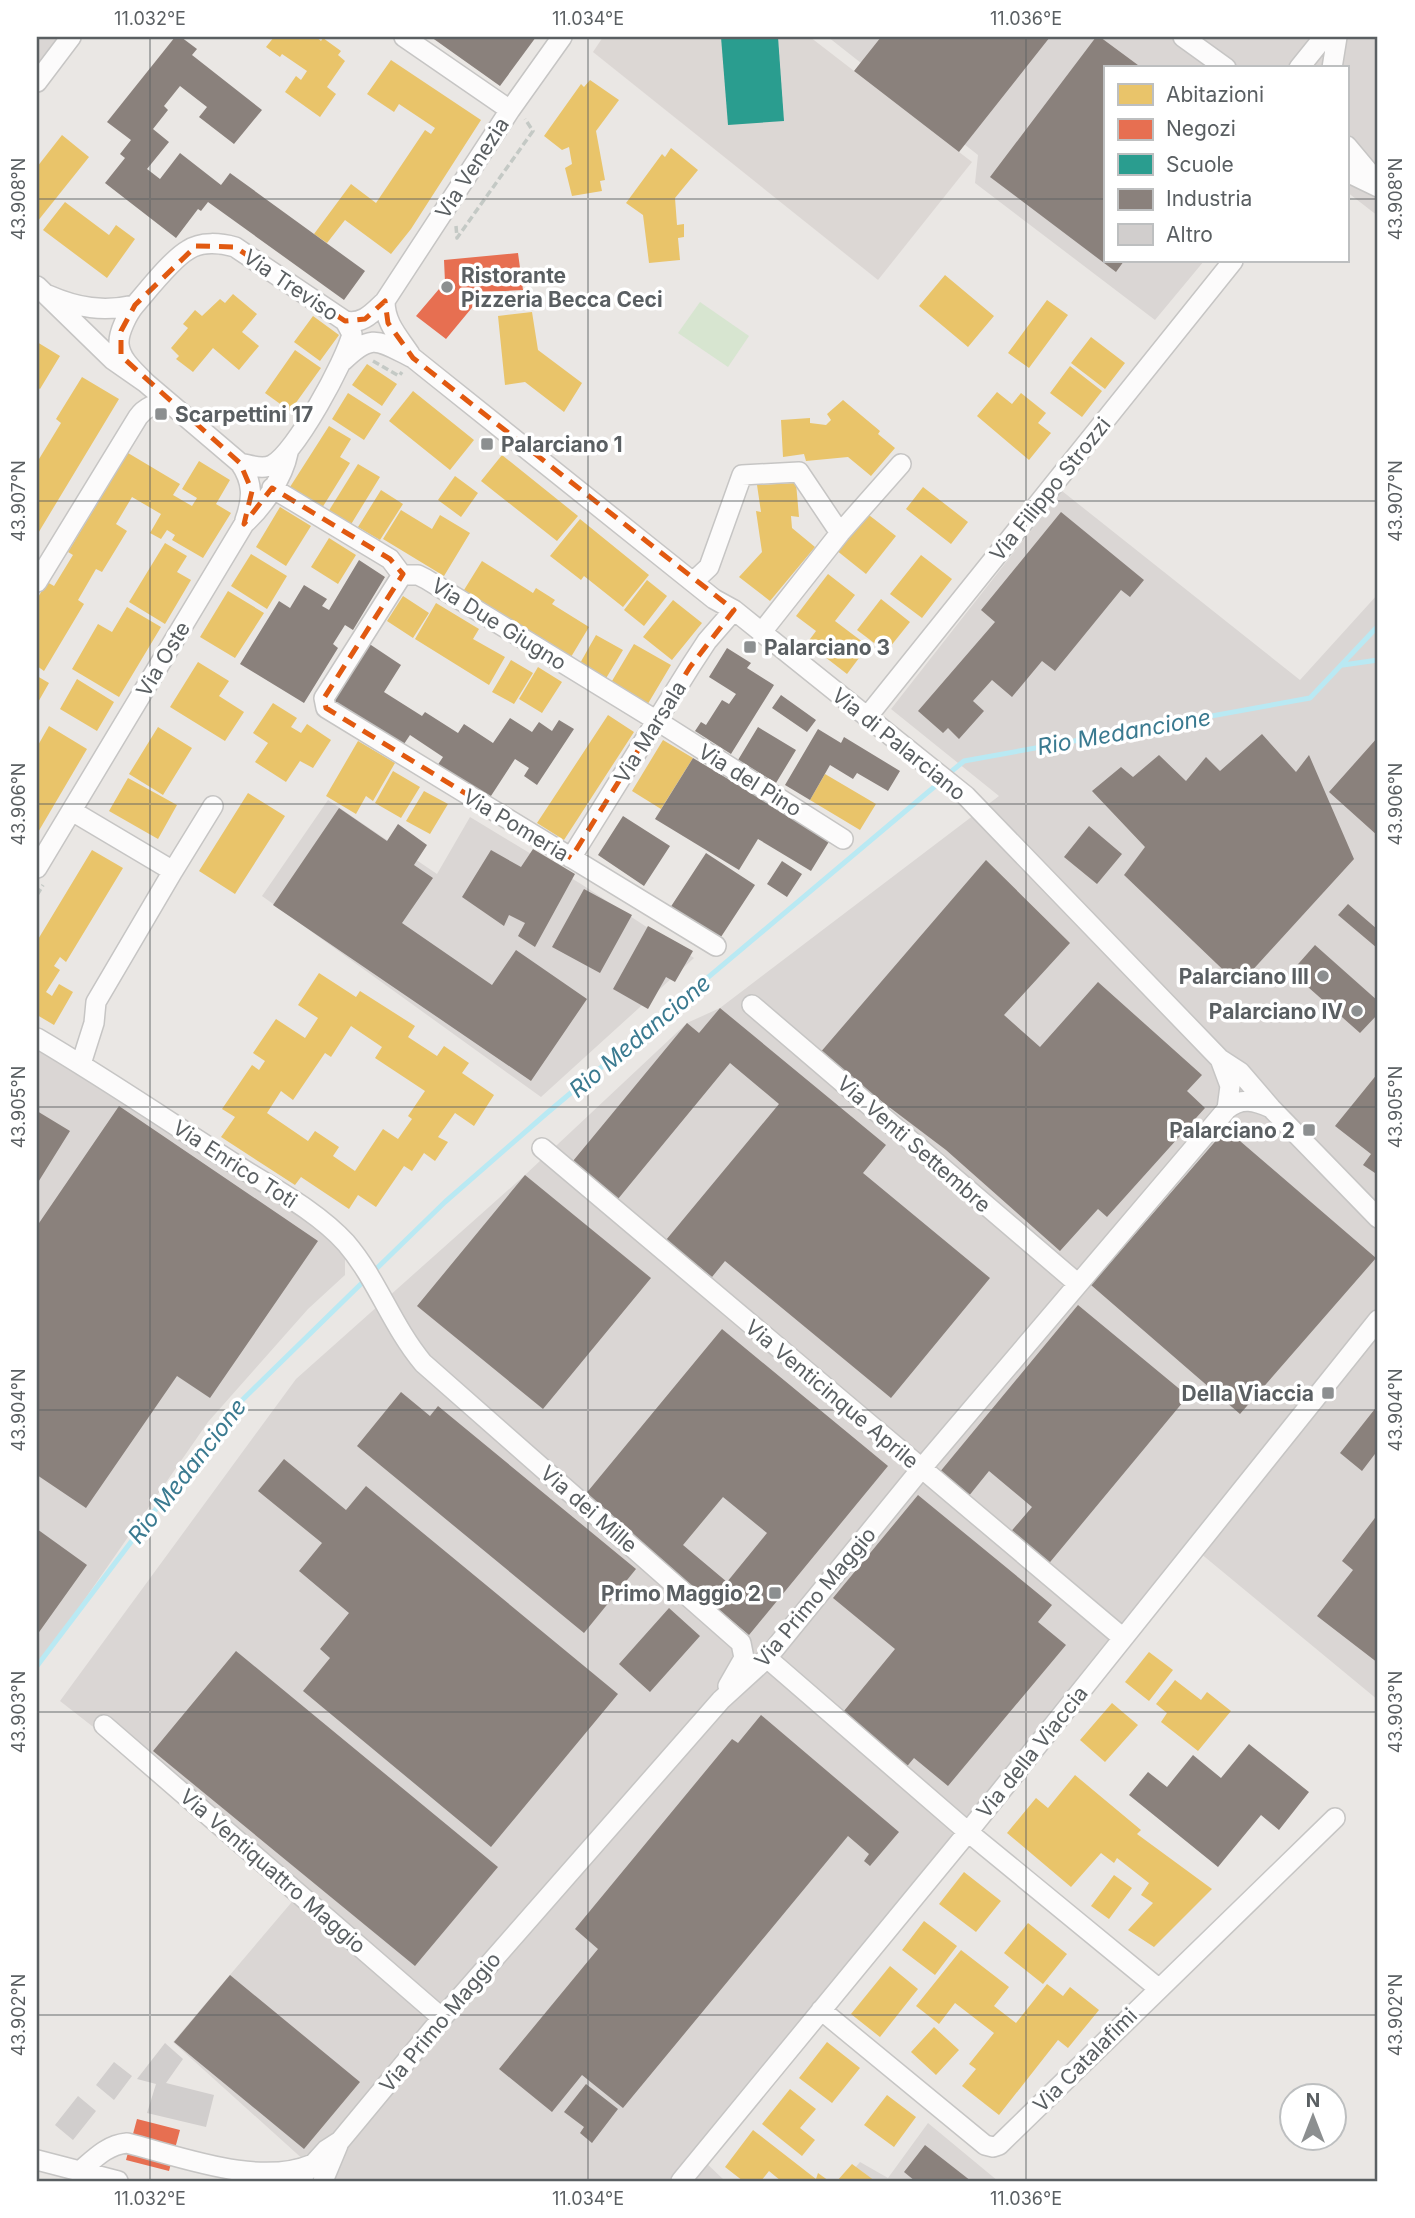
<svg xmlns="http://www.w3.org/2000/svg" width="1415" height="2218" font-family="Inter,sans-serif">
<rect width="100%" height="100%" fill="#eae7e4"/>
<path fill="#dad6d4" d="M37 37H74L37 82Z
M828 37H1378V216L1347 192V68H1105V261H1204L1155 320 975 183 978 155Z
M1062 491 1300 680 1378 594V1700L1194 1548 701 2158 725 2181H327L173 2042 302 1890 60 1701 296 1379 525 1175 687 1023 720 1008 999 796 891 709Z
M328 800 437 874 470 817 581 884 694 958 541 1097 262 896Z
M37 1046 323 1230 345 1253V1275L308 1309 208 1422 37 1668Z
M928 2123 998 2181H844L860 2162 888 2178Z"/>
<path fill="#dcd7d4" d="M603 37H810L972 162 878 280 593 52Z"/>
<path fill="#d7e5d0" d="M700 302 749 336 728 367 678 333Z"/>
<path fill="#e9c46a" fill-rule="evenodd" d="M274 37H316L321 41 323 38 341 51 338 55 345 61 327 87 336 94 320 117 285 92 296 76 301 80 307 71 282 54 280 57 266 47Z
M391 60 481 120 411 229 391 254 345 220 327 243 314 234 351 184 376 203 425 130 431 134 435 128 399 104 394 112 367 94Z
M590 80 619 100 596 131 605 180 600 181 602 191 572 196 565 168 572 164 569 147 562 150 544 136 581 84 584 87Z
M62 135 89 157 37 222V167Z
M671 148 698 170 675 198 677 225 684 224V237L678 238 680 260 649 263 643 215 626 203 662 154 665 157Z
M65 202 109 235 116 225 135 239 107 278 43 230Z
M945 275 994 316 968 347 919 306Z
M233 294 257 314 242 332 259 346 239 370 213 348 193 372 176 359 179 356 171 348 188 328 183 324 195 310 202 316 220 299 225 303Z
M1047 300 1068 315 1029 368 1008 353Z
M532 312 538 350 582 383 564 412 525 382 505 385 498 316Z
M313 316 339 335 320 361 294 342Z
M1091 337 1125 363 1105 389 1071 363Z
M37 342 60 356 40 389 37 387Z
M295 350 321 368 290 411 265 393Z
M367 364 397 384 382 406 352 385Z
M1070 366 1102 391 1082 417 1050 393Z
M82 377 119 399 37 535V457L39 459 61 423 56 419Z
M413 391 474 440 450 470 389 421Z
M997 392 1012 404 1021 393 1046 413 1038 423 1051 433 1029 460 977 416Z
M348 393 381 414 364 440 332 419Z
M843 400 880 431 878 434 895 448 871 476 848 457 806 461 804 454 783 457 781 420 810 418V423L826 425 831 420 827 414Z
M329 426 351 439 340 457 350 463 322 508 290 487Z
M128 453 180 484 173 495 192 506 197 498 182 489 199 461 230 480 216 504 231 513 203 558 172 540 175 535 167 530 161 539 150 533 161 514 132 497 116 524 127 531 102 572 96 569 78 600 84 604 44 671 37 666V599L47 582 54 586 73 555 68 552Z
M502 455 578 516 557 541 481 481Z
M358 464 380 477 350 526 328 512Z
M455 476 478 493 461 517 438 500Z
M796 483 799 517 791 516 792 528 815 547 770 601 739 577 762 552 756 511 761 512 757 485Z
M923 487 968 522 951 544 906 509Z
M381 490 403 504 380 540 358 527Z
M280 507 311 526 286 566 256 547Z
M401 510 432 529 440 515 470 533 444 576 383 539Z
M865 512 896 536 866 574 836 550Z
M580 519 649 575 623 607 584 576 581 580 550 556Z
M329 538 356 555 338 584 311 567Z
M165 543 187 556 177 572 191 580 165 624 129 602Z
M251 554 287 576 267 609 231 586Z
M921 555 952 579 922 618 890 594Z
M482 561 533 593 536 588 555 600 552 604 589 627 571 657 464 590Z
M828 574 855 595 835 621 868 646 847 674 807 643 816 631 796 616Z
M647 580 667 596 644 626 624 610Z
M228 591 264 613 235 658 200 637Z
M403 596 429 613 413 638 387 621Z
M881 599 910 622 886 652 857 630Z
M673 600 702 623 672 660 643 637Z
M436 603 479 629 473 639 505 657 489 685 415 639Z
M127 607 161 627 119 697 72 669 98 624 112 632Z
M596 635 623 650 605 680 579 665Z
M634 644 671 665 646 707 609 686Z
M511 660 533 673 514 704 492 692Z
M198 662 229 681 219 696 244 712 225 741 170 707Z
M538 667 562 682 542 713 519 699Z
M37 676 49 683 37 704Z
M77 679 114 702 97 731 60 709Z
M273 703 297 718 291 727 301 733 307 724 331 740 313 768 300 761 286 782 255 762 268 743 253 733Z
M608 715 634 732 564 840 537 823Z
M49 726 87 749 37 834V747Z
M158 727 192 748 163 795 129 774Z
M663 740 693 758 661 809 632 791Z
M358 741 395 763 373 801 366 796 356 814 326 796Z
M393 771 420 787 401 818 375 803Z
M825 774 876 804 860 830 810 800Z
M128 778 177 805 158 839 109 811Z
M424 791 448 804 430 834 406 821Z
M248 793 285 816 235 894 199 871Z
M92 850 123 868 66 962 60 957 54 966 60 970 46 992 52 996 59 984 73 992 54 1025 37 1015V941Z
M319 973 356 997 360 991 415 1026 408 1037 437 1056 444 1046 469 1063 462 1073 494 1095 474 1126 455 1113 438 1137 448 1142 435 1161 424 1153 412 1171 404 1166 376 1207 358 1195 349 1209 301 1177 295 1185 221 1137 235 1117 222 1109 252 1065 259 1070 265 1061 253 1053 276 1019 305 1038 318 1018 298 1005ZM351 1026 382 1047 375 1058 425 1091 408 1116 412 1119 398 1139 383 1129 355 1171 333 1156 339 1147 315 1131 308 1141 267 1113 281 1091 293 1100 325 1053 331 1057Z
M1149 1652 1173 1670 1149 1701 1125 1682Z
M1175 1680 1201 1700 1207 1692 1231 1711 1198 1751 1161 1722 1167 1713 1156 1704Z
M1112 1703 1138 1725 1105 1762 1080 1740Z
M1075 1775 1141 1830 1137 1834 1212 1889 1154 1947 1128 1930 1153 1903 1141 1895 1149 1883 1117 1858 1114 1863 1101 1853 1071 1887 1007 1833 1036 1798 1048 1808Z
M964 1872 1001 1901 976 1932 939 1904Z
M1114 1875 1132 1888 1109 1919 1091 1906Z
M924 1921 957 1946 935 1975 902 1950Z
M1028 1923 1067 1954 1043 1984 1004 1953Z
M961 1950 1009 1987 994 2006 1016 2023 1047 1984 1063 1996 1070 1987 1099 2010 1068 2048 1058 2040 999 2115 962 2086 976 2069 969 2064 994 2033 955 2003 939 2024 916 2006Z
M890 1966 918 1989 880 2037 851 2014Z
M934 2027 959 2050 936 2075 911 2052Z
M827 2042 860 2068 832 2103 799 2078Z
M790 2089 816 2109 800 2128 815 2140 802 2156 762 2124Z
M887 2095 916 2117 894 2147 864 2125Z
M753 2130 816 2179 818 2173 829 2181H781L769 2171 761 2181H743L725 2167Z
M852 2164 875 2181H837Z"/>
<path fill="#e76f51" d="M518 253 523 290 485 292 446 339 416 316 445 282 444 260Z
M137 2119 180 2130 169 2171 126 2160Z"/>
<path fill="#2a9d8f" d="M721 37H778L784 121 728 125Z"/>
<path fill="#8a817c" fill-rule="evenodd" d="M175 37H181L197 49 192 55 262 110 234 144 199 117 207 107 180 86 164 106 168 110 153 129 169 142 147 169 160 179 180 153 221 185 230 173 365 271 344 300 208 202 201 211 198 209 176 238 105 183 125 158 120 154 131 140 107 122Z
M431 37H536L500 86Z
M881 37H1050L959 152 854 71Z
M1096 37H1100L1142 68H1105V261H1124L1116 272 990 177Z
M1061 512 1144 580 1130 597 1121 590 1055 671 1042 661 1012 697 992 680 973 701 984 711 959 739 948 728 943 733 918 711 995 622 981 610Z
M359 560 385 577 353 630 345 625 333 644 338 648 304 703 240 664 279 601 290 608 304 585 327 599 322 606 329 610Z
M368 643 401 665 384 692 422 716 425 712 458 733 464 724 493 743 510 718 532 732 539 722 552 731 559 720 574 729 537 785 524 776 529 768 515 759 489 799 435 769 443 757 410 735 402 747 331 701Z
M727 648 751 663 747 668 774 685 731 754 695 731 701 722 706 725 722 700 729 704 736 694 709 677Z
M781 695 816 720 807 732 772 708Z
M758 727 796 750 776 783 738 760Z
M818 729 841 743 844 737 900 771 888 791 857 773 853 779 830 765 810 800 785 785Z
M1262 734 1296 772 1309 755 1354 859 1239 985 1124 875 1145 847 1092 791 1121 767 1133 777 1159 755 1186 781 1206 757 1220 771Z
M1378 737V836L1329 792Z
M693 758 830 840 811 871 758 839 739 870 655 819Z
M339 808 387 841 398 824 427 845 414 865 433 878 402 923 492 985 516 950 587 999 531 1081 273 905Z
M623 816 670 846 644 886 598 855Z
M1089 826 1122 854 1097 884 1064 857Z
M533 849 575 874 535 947 518 936 525 923 509 915 504 926 462 897 491 850 521 867Z
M706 853 755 885 719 940 670 908Z
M986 860 1070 943 1004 1015 1040 1047 1098 982 1202 1075 1187 1091 1205 1108 1107 1217 1098 1209 1060 1251 946 1150 819 1054Z
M782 861 802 874 787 897 767 884Z
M584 889 632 915 600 973 552 947Z
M1348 904 1377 929 1378 928 1377 948 1338 915Z
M648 926 693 951 675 982 666 977 648 1009 613 989Z
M1315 945 1378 1001V1014L1360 1033 1291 972Z
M720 1008 886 1145 863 1173 990 1278 891 1398 725 1261 712 1277 666 1240 779 1104 730 1063 618 1199 573 1161 687 1023 699 1033Z
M1378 1073V1175L1363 1165 1371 1154 1335 1126Z
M119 1106 318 1241 210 1398 177 1376 86 1508 37 1475V1226Z
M37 1111 70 1131 37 1184Z
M1226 1129 1376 1258 1240 1414 1091 1285Z
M525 1175 651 1278 543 1409 417 1306Z
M1078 1305 1188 1396 1046 1567 1008 1535 1032 1507 989 1471 968 1497 939 1473Z
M722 1329 888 1466 749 1635 584 1496ZM723 1497 767 1533 727 1582 683 1545Z
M401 1392 430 1416 438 1406 636 1569 584 1633 357 1446Z
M1378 1405V1450L1362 1471 1340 1453Z
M284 1459 346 1510 366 1486 618 1694 491 1847 303 1691 330 1658 320 1649 349 1613 299 1571 322 1543 258 1491Z
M918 1495 1052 1605 1038 1622 1066 1645 948 1786 914 1758 904 1770 839 1717 895 1649 833 1598Z
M1378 1514V1663L1317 1616 1353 1570 1342 1561Z
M37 1529 87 1565 37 1635Z
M669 1608 700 1636 650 1692 619 1664Z
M236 1651 498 1867 415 1966 153 1751Z
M761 1715 899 1832 870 1866 864 1861 869 1854 848 1836 623 2108 582 2075 552 2112 499 2069 598 1949 575 1929 732 1739 738 1743Z
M1249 1744 1309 1792 1279 1830 1261 1815 1218 1867 1129 1795 1148 1772 1167 1787 1193 1755 1221 1778Z
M230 1975 360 2082 304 2149 174 2042Z
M586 2084 618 2109 592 2143 580 2133 584 2127 564 2112Z
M925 2145 971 2181H915L904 2172Z"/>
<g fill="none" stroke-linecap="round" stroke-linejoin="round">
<path stroke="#b9e9f3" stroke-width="5" d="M1343 665 1378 660
M947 775 964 761 1310 698 1378 626
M373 1272 445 1202 547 1113 940 782
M37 1666 228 1414 366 1279"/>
</g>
<path fill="#d1cecd" d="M165 2043 183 2059 166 2083 214 2095 206 2127 147 2113 156 2084 137 2079Z
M114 2062 132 2076 114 2100 96 2085Z
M78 2096 96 2111 73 2140 55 2125Z"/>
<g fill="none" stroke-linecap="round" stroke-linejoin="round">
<defs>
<path id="minor" d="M404 37 510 110
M1183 37 1226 68
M1299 68 1324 37
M1332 68 1337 37
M37 82 71 37
M1347 146 1378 183
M1347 172 1378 187
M37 286 113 360 146 383 240 463C253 482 253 498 245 520
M48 295C78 308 103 312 135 305
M385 301C385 323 398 336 410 354
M345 321C363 325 373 312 385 301L510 110 562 37
M343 361C373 332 378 341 413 358L714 599 734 610 966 796 1220 1059 1240 1072 1271 1108 1378 1218
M146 383C136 372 120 360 119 344 118 333 128 313 135 305 148 290 172 259 188 250 201 241 221 243 235 247L345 321 352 334C346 360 295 454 272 465 262 470 250 465 240 463
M272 488 390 559 402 575
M840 533 901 464
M402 575 324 698 326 708 716 946
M402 575H418L426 579 667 727 843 839
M37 582 138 417C145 407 155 404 167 401
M693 582 709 567 742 475 799 472 840 533 761 633
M867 717 1233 261
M72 811 173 871 96 1002 94 1023 81 1064
M571 858 690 667 707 641 734 610
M37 868 244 524C263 507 283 478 288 453
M173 871 213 806
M752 1005 1077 1283
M37 1038C105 1078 171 1123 238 1166 274 1189 317 1211 346 1243 377 1279 392 1326 423 1363L741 1643 744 1658 728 1686
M1220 1059 1230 1086 1227 1109
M542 1148 1123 1638
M767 1658 968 1832 1158 1988
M104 1725 442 2018
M821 2010 985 2145 993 2147 999 2145 1335 1818
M37 2160 118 2181
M80 2171C95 2158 107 2145 127 2143 182 2157 259 2187 313 2164
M298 2181 326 2150 340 2141 442 2018 721 1700 767 1658 921 1469 1227 1109C1242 1097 1255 1101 1271 1108
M323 2181 338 2145
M681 2181 968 1832 1378 1320"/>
</defs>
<use href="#minor" stroke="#c6c5c4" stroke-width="22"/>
<path stroke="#c4c9c5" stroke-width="3.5" stroke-dasharray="7 3.5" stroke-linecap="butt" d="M456 226 457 238 533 131 525 119
M373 361 399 376 402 372
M37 895 43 885"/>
<use href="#minor" stroke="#fcfbfb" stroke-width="19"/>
</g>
<path fill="none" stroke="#e15910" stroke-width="5" stroke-dasharray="14 9" stroke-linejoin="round" d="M196 246 235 247 345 321 365 319 385 301 388 323 413 358 734 610 690 667 571 858 326 708 324 698 403 574 390 559 272 488 244 524 252 491 240 463 121 356V331L135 305Z"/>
<path fill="none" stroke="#5a5f62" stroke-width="2" stroke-opacity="0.45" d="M150 37V2181M588 37V2181M1026 37V2181M37 199H1105M1347 199H1378M37 501H1378M37 804H1378M37 1107H1378M37 1410H1378M37 1712H1378M37 2015H1378"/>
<g fill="#8c8f90" stroke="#fff" stroke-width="2.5">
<circle cx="447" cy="287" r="7"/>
<rect x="154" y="407" width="14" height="14" rx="3.5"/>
<rect x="480" y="437" width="14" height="14" rx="3.5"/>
<rect x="743" y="640" width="14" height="14" rx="3.5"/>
<circle cx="1323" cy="976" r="7"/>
<circle cx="1357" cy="1011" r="7"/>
<rect x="1302" y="1123" width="14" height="14" rx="3.5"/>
<rect x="1321" y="1386" width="14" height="14" rx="3.5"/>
<rect x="768" y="1586" width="14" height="14" rx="3.5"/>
</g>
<g text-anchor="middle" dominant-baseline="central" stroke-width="7" stroke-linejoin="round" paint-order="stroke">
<g font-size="21" fill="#5a5f62" stroke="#fff">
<text transform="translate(472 168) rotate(-57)">Via Venezia</text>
<text transform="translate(291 285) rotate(34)">Via Treviso</text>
<text transform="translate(1050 489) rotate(-51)">Via Filippo Strozzi</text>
<text transform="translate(499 624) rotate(32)">Via Due Giugno</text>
<text transform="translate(163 659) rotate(-59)">Via Oste</text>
<text transform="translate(650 732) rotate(-58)">Via Marsala</text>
<text transform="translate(899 744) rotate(39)">Via di Palarciano</text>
<text transform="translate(750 780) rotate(32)">Via del Pino</text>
<text transform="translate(516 825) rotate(31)">Via Pomeria</text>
<text transform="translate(914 1144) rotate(41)">Via Venti Settembre</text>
<text transform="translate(235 1164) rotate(33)">Via Enrico Toti</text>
<text transform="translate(832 1394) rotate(40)">Via Venticinque Aprile</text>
<text transform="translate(589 1509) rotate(41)">Via dei Mille</text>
<text transform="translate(815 1597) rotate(-50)">Via Primo Maggio</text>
<text transform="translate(1032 1752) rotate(-51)">Via della Viaccia</text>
<text transform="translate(273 1871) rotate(41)">Via Ventiquattro Maggio</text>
<text transform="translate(440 2022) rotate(-50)">Via Primo Maggio</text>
<text transform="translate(1085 2060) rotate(-45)">Via Catalafimi</text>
</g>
<g font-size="21" font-weight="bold" fill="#5a5f62" stroke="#fff" text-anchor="end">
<text x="461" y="275" text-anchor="start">Ristorante<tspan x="461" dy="24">Pizzeria Becca Ceci</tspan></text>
<text x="175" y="414" text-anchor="start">Scarpettini 17</text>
<text x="501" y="444" text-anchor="start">Palarciano 1</text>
<text x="764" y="647" text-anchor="start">Palarciano 3</text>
<text x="1309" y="976">Palarciano III</text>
<text x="1343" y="1011">Palarciano IV</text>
<text x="1295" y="1130">Palarciano 2</text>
<text x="1314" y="1393">Della Viaccia</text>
<text x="761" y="1593">Primo Maggio 2</text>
</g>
<g font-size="23" font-style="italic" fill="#3a7a90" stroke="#fff">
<text transform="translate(1124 732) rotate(-10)">Rio Medancione</text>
<text transform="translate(640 1036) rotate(-40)">Rio Medancione</text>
<text transform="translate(187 1471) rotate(-52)">Rio Medancione</text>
</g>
</g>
<rect width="1415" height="2218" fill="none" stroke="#ffffff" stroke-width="77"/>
<rect x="1104" y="66" width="245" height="196" fill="#ffffff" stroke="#bdbfc0" stroke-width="2"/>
<rect x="1118" y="84" width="35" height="21" fill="#e9c46a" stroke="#bdbfc0" stroke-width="2"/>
<text x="1166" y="102" font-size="21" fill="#5a5f62">Abitazioni</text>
<rect x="1118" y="119" width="35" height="21" fill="#e76f51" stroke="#bdbfc0" stroke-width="2"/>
<text x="1166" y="136" font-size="21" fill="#5a5f62">Negozi</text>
<rect x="1118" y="154" width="35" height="21" fill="#2a9d8f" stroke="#bdbfc0" stroke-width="2"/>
<text x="1166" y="172" font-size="21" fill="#5a5f62">Scuole</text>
<rect x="1118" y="189" width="35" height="21" fill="#8a817c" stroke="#bdbfc0" stroke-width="2"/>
<text x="1166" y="206" font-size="21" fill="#5a5f62">Industria</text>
<rect x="1118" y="224" width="35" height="21" fill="#d1cecd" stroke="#bdbfc0" stroke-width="2"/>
<text x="1166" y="242" font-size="21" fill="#5a5f62">Altro</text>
<g transform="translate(1313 2117)"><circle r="33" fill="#ffffff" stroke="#bdbfc0" stroke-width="2"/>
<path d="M0-5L12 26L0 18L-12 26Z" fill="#8c8f90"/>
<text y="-10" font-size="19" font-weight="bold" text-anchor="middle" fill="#5a5f62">N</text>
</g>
<rect x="38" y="38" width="1338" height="2142" fill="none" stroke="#5a5f62" stroke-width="2.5"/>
<g font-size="18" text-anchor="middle" fill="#5a5f62">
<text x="150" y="25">11.032°E</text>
<text x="588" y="25">11.034°E</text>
<text x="1026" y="25">11.036°E</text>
<text transform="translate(19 199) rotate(-90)" y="6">43.908°N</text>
<text transform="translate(1396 199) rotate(-90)" y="6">43.908°N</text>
<text transform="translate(19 501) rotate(-90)" y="6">43.907°N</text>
<text transform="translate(1396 501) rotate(-90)" y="6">43.907°N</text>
<text transform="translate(19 804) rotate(-90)" y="6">43.906°N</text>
<text transform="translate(1396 804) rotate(-90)" y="6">43.906°N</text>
<text transform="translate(19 1107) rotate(-90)" y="6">43.905°N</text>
<text transform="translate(1396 1107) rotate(-90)" y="6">43.905°N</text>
<text transform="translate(19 1410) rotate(-90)" y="6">43.904°N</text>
<text transform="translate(1396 1410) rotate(-90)" y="6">43.904°N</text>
<text transform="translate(19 1712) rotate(-90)" y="6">43.903°N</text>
<text transform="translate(1396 1712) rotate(-90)" y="6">43.903°N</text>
<text transform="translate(19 2015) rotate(-90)" y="6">43.902°N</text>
<text transform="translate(1396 2015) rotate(-90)" y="6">43.902°N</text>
<text x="150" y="2205">11.032°E</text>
<text x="588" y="2205">11.034°E</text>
<text x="1026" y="2205">11.036°E</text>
</g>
</svg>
